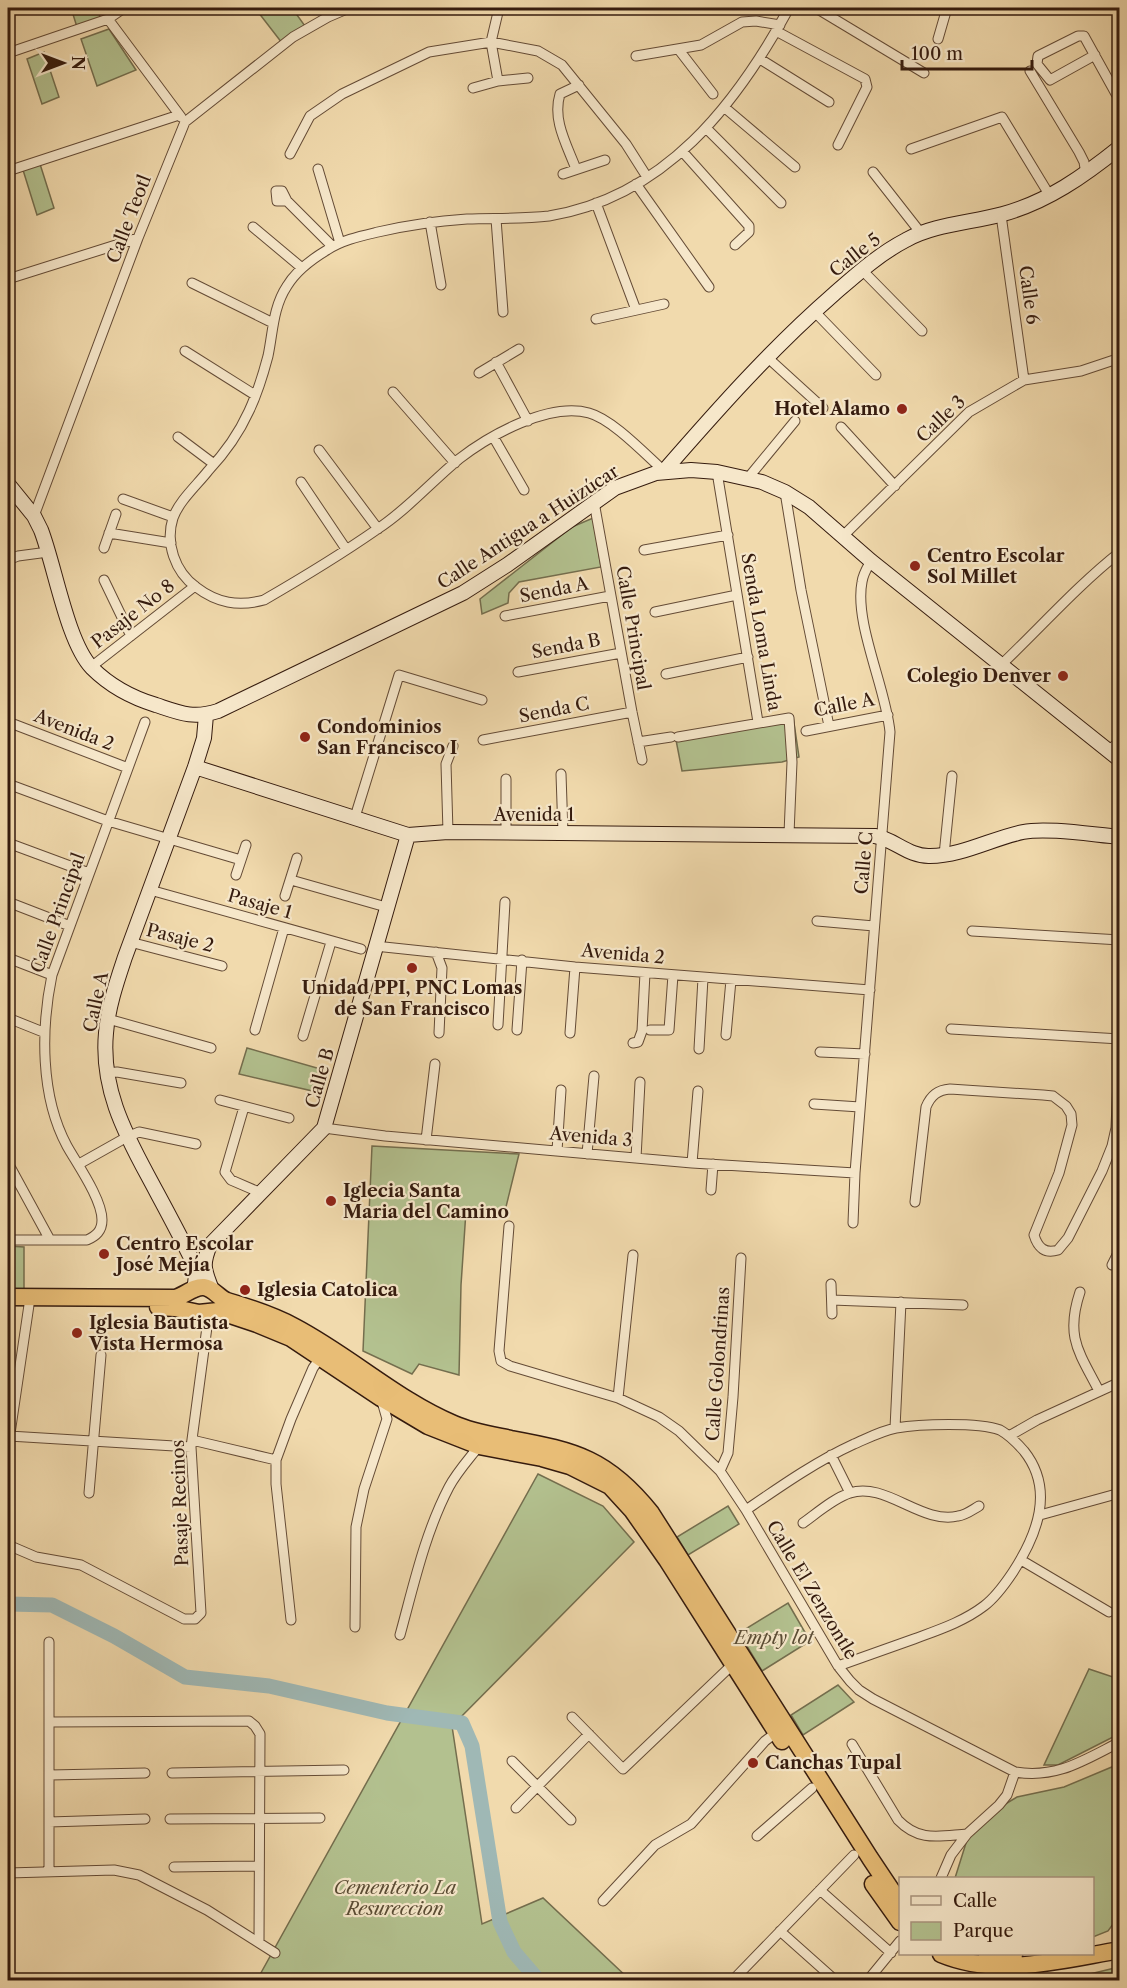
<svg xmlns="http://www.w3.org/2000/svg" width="1127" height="1988" font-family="'Libre Caslon Text',serif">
<rect width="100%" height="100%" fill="#f1daad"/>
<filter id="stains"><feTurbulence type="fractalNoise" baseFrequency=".00333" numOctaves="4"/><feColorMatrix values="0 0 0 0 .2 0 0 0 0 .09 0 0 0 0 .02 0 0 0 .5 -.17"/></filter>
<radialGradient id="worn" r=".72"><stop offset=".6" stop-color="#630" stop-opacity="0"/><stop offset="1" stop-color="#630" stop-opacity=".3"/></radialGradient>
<path fill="#b3c18f" stroke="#746e4e" stroke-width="1.5" d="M71 8H97L101 19 77 27Z
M255 8H292L305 26 282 43Z
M109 29 136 70 97 86 81 39Z
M44 52 59 97 42 104 27 59Z
M40 164 54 208 37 215 23 170Z
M593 518 601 567 519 582 509 593 508 603 482 614 480 599 572 527Z
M793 716 799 757 782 762 682 771 676 740Z
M247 1048 324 1070 317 1092 239 1074Z
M372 1146 519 1154 504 1215 493 1209 466 1211 461 1285 459 1375 419 1364 412 1374 363 1351Z
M8 1246 24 1247V1291H8Z
M538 1474 603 1506 634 1542 452 1726 482 1924 543 1898 630 1980H257Z
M728 1506 739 1524 688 1555 677 1537Z
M788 1603 810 1641 762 1671 739 1633Z
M1089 1669 1119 1679V1734L1058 1765H1044Z
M838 1685 854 1702 803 1735 791 1715Z
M1119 1764V1916L1108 1931 1093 1937 1092 1878H955L972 1824 1017 1797 1064 1787Z
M1119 1967V1980H1065Z"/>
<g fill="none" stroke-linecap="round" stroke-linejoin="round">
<path stroke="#9fb8b5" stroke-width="15" d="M8 1604 52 1605 114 1636 185 1677 269 1686 387 1713 462 1723 472 1746 500 1922 514 1952 538 1980"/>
<defs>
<path id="street" d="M816 8 924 73
M108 19 181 117
M776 31 865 79 867 87 838 145
M938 39 947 8
M679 50 713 94
M8 53 108 19 124 8
M1095 55 1050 80 1037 64 1038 56 1078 36H1084L1120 101
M636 56 701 45 742 22 756 21 780 25
M760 59 829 102
M1030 71 1079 152 1084 162 1086 174
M498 81 491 42 499 8
M473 88 498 81 528 78
M724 107 795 167
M706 128 781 203
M911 149 1002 117 1050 196
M682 151 749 226V232L735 245
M290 154 310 116 342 94 429 52 491 42 538 51 562 65 626 144 647 177
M318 169 340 243
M576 169C567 145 552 120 560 94L579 85
M8 171 179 115
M873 172 920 232
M563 174 605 160
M636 184 709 287
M287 201 282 191H276L277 201H287L332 246
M596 203 636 310
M1001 215 1024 380
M496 219 503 312
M430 222 441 285
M253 227 302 268
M862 270 922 331
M8 279 138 238
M192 283 273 323
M814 311 876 375
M596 319 664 304
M185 351 255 395
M767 357 823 408
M496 362 528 421
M479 373 519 349
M393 392 455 463
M841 427 895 486
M178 437 214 464
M494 438 524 490
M319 450 378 529
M664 471C645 454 612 419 589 413 549 402 490 435 459 459 431 482 407 510 376 530 340 555 302 578 264 600 238 607 217 603 196 587 175 572 165 543 173 518 179 501 197 485 208 471 224 454 239 433 249 411 257 394 263 375 268 356 273 332 273 307 287 286 296 271 312 259 327 250 342 240 361 236 378 232 408 225 437 221 467 219 495 218 522 219 549 216 665 197 736 105 789 8
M717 472 758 722
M748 478 795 421
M301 482 346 549
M785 492 801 590 829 726
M123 499 173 517
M594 502 632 712 642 760
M34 516 138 238 185 122 293 37 328 17 349 8
M109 533 171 543
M843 536 969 412 1024 380 1081 371 1120 358
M104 548 116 514
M644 550 728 535
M8 560 18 556 48 552
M104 580 131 636
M655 612 737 595
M505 616 610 596
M1001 665C1040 628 1078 585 1120 552
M91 667 195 586
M518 672 621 653
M666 674 748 657
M8 722 128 768
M806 731 888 715
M678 737 789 718 792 762 789 834
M483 740 632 712
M638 742 671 737
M1108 751 1120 741
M561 774 563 833
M506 779V832
M8 784 108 821 241 860
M355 817 399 675 482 700
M448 832 446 764 453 746
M8 843 89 873
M944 855 952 776
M236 875 246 845
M291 880 386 907
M150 890 361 949
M285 896 297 858
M8 902 70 926
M817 921 874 926
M972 931 1120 940
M130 942 222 966
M375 946 575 967 870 990
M436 952 442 968 439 1033
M8 958 52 975
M8 1018 43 1032
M108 1019 211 1048
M498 1025 505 902
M951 1029 1120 1039
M255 1030 284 928
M517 1030 522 960
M650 1030H669L673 975
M570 1033 575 967
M726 1035 731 980
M303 1036 331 942
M633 1043 638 1042 642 1031 645 973
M699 1049 703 978
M820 1052 865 1054
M106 1073 117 1072 181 1083
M220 1100 289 1118
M814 1104 860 1107
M244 1107 225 1172 231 1180 261 1193
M324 1128 385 1136 692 1163 855 1173
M426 1140 435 1064
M557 1151 561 1090
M587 1154 594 1076
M636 1158 640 1082
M8 1163 50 1240
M692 1163 698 1091
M79 1164 127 1137 139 1132 196 1144
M711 1190 713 1164
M915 1202 926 1107C931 1095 938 1090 950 1089L1043 1095 1053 1096 1066 1106 1071 1114 1072 1125 1059 1173 1034 1235C1038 1248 1045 1254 1058 1250L1068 1238 1102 1171 1112 1146 1116 1128 1120 1032
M853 1223 855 1173 890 732C886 688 854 623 862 582 863 574 867 568 871 561
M509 1226 499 1351 501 1361 510 1366 618 1398 659 1417 679 1431 720 1471 746 1510 838 1666 850 1681 859 1690 873 1699 1015 1772C1057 1779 1084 1760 1120 1742
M8 1240H87C96 1236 102 1231 102 1220 102 1199 77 1164 67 1146 40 1096 41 1028 52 975L145 722
M1112 1265 1120 1249
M831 1284 832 1314
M1080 1292C1065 1337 1079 1352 1099 1391
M832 1300 963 1305
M618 1398 633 1255
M895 1428 901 1302
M9 1436 191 1447
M1009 1436 1037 1420 1120 1382
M192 1440 276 1460
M8 1447 29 1305
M831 1455 850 1493
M720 1471 728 1453 733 1397 741 1258
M89 1493 101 1355
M746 1510C781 1486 815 1462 854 1444 868 1438 881 1431 896 1428 919 1424 979 1422 1000 1430 1009 1435 1017 1443 1024 1451 1055 1490 1037 1535 1013 1572 1005 1584 996 1597 984 1606 963 1622 938 1630 914 1639 889 1648 863 1657 838 1666
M1040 1515 1120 1493
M803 1523C817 1513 834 1498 850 1493 885 1481 922 1525 958 1516 966 1515 972 1510 979 1506
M8 1545 36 1557 81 1565 184 1619H195L201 1613 191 1447 209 1312
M1021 1560 1109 1612
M291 1620 276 1484V1460L291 1419 313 1368 320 1358
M355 1627 356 1527 364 1489 387 1419 381 1398
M400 1635C414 1584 425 1533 449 1487 457 1472 469 1459 479 1446
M49 1642V1871
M572 1717 623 1769 732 1665
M50 1722 249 1721 255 1726 260 1734 259 1942
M852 1744 898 1820C919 1842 939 1836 967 1834
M512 1761 571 1820
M172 1773 344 1770
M50 1775 145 1773
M516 1808 589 1734
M170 1819 320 1818
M49 1822 145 1819
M757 1836 812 1788
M174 1867 259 1866
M8 1873 114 1870 139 1875 207 1910 275 1953
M941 1878 951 1855 967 1834 999 1805 1007 1795 1015 1772
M820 1890 891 1953
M603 1901 655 1845 691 1824 765 1741 777 1732
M780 1931 835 1980
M733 1980 854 1855
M868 1980 900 1941"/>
<path id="secondary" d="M664 471C718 409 772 348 834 294 857 274 879 254 906 240 935 224 971 223 1003 214 1047 202 1084 176 1120 147
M8 484 34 516 41 530C55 566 67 642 92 668 109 685 133 698 156 705 180 713 193 719 218 711L463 593 507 565 615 488 656 473 691 470 717 472 762 482 785 492 809 507 871 561 1120 760
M195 767 408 835 448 832 875 836C894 839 909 857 930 856 962 856 993 838 1023 832 1047 827 1094 835 1120 837
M193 1290C197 1280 197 1272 193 1262 179 1233 163 1204 148 1176 123 1130 101 1086 106 1033 108 1007 117 981 125 957L195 767 204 738 206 715
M212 1290C205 1271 201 1266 210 1245L324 1128 408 835"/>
<path id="highway" d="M8 1297 175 1298C184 1296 194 1286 204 1287 213 1288 219 1298 227 1301 251 1308 273 1315 295 1327 350 1356 397 1400 454 1424 472 1432 492 1435 511 1439 576 1451 608 1459 651 1513L870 1858 900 1903
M158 1307 175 1308 199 1313 218 1311 257 1324 291 1338 381 1398 428 1426 479 1446 542 1458 570 1466 610 1486 632 1510 667 1560 782 1741
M873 1884 900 1922
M941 1954C999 1978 1061 1960 1120 1950
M987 1954 1014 1955"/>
</defs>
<use href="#street" stroke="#644b36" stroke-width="11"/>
<use href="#secondary" stroke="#351b0e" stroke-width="16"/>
<use href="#highway" stroke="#351b0e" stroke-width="19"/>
<use href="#street" stroke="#f6e7ca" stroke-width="9"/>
<use href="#secondary" stroke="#f6e7ca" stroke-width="14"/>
<use href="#highway" stroke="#e8bd76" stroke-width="16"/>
</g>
<g fill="#8f2418" stroke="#f6e7ca" stroke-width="2">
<circle cx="902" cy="409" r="6"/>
<circle cx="915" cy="566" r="6"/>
<circle cx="1063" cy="676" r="6"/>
<circle cx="305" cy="737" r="6"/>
<circle cx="412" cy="968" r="6"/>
<circle cx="331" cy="1201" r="6"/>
<circle cx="104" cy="1254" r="6"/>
<circle cx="245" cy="1290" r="6"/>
<circle cx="77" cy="1333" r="6"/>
<circle cx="753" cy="1763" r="6"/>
</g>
<g text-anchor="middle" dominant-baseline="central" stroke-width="4.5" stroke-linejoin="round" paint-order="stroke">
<g font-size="18" fill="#351b0e" stroke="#f6e7ca">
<text transform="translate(129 219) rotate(-69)">Calle Teotl</text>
<text transform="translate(855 255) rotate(-38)">Calle 5</text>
<text transform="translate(1029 295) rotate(82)">Calle 6</text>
<text transform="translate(941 419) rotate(-43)">Calle 3</text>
<text transform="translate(528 527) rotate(-33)">Calle Antigua a Huizúcar</text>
<text transform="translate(554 590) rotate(-11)">Senda A</text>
<text transform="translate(133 614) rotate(-38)">Pasaje No 8</text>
<text transform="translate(633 628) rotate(80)">Calle Principal</text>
<text transform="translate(761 632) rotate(80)">Senda Loma Linda</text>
<text transform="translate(566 646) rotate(-11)">Senda B</text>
<text transform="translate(844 705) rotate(-11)">Calle A</text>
<text transform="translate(554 710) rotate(-11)">Senda C</text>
<text transform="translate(74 730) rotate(21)">Avenida 2</text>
<text x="534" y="815">Avenida 1</text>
<text transform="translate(864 863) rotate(-85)">Calle C</text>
<text transform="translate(260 904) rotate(16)">Pasaje 1</text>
<text transform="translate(58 913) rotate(-70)">Calle Principal</text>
<text transform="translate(180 938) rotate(14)">Pasaje 2</text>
<text transform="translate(623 954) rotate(5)">Avenida 2</text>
<text transform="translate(96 1002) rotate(-78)">Calle A</text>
<text transform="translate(320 1078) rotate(-74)">Calle B</text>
<text transform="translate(591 1137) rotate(5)">Avenida 3</text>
<text transform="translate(718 1364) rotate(-86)">Calle Golondrinas</text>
<text transform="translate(180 1503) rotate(-92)">Pasaje Recinos</text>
<text transform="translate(812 1590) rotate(59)">Calle El Zenzontle</text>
</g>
<g font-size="18" font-weight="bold" fill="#351b0e" stroke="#f6e7ca" text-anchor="start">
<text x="890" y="409" text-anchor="end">Hotel Alamo</text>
<text x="927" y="556">Centro Escolar<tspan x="927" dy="21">Sol Millet</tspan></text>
<text x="1051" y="676" text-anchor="end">Colegio Denver</text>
<text x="317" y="727">Condominios<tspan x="317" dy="21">San Francisco I</tspan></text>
<text x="412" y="988" text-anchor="middle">Unidad PPI, PNC Lomas<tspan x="412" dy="21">de San Francisco</tspan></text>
<text x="343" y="1191">Iglecia Santa<tspan x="343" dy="21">Maria del Camino</tspan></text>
<text x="116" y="1244">Centro Escolar<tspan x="116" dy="21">José Mejía</tspan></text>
<text x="257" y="1290">Iglesia Catolica</text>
<text x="89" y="1323">Iglesia Bautista<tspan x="89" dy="21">Vista Hermosa</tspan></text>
<text x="765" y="1763">Canchas Tupal</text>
</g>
<g font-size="18" font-style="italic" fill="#5b4d35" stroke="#f6e7ca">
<text x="774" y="1638">Empty lot</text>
<text x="395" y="1888">Cementerio La<tspan x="395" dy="21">Resureccion</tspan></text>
</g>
</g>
<rect width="1127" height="1988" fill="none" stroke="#f1daad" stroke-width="30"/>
<rect x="9" y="9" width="1109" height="1970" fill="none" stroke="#351b0e" stroke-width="3"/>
<rect x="15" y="15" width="1097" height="1958" fill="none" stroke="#351b0e" stroke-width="1.5"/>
<rect x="899" y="1877" width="195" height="78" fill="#f6e7ca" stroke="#a9957f" stroke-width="1.5"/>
<rect x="911" y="1896" width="30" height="9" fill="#f6e7ca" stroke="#a9957f" stroke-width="1.5"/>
<text x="953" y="1907" font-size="18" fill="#351b0e">Calle</text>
<rect x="911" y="1922" width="30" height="18" fill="#b3c18f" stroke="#a9957f" stroke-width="1.5"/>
<text x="953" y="1937" font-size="18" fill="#351b0e">Parque</text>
<g transform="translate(63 63) rotate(90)" stroke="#f6e7ca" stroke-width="4.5" paint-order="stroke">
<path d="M0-4.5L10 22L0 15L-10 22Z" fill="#351b0e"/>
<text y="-9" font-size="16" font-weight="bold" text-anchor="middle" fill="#351b0e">N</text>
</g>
<path d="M902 60v9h130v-9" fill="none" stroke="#351b0e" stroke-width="3"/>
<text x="911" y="60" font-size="18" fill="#351b0e" stroke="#f6e7ca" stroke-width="4.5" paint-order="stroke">100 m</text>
<rect width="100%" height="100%" filter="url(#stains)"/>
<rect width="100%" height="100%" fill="url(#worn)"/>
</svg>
